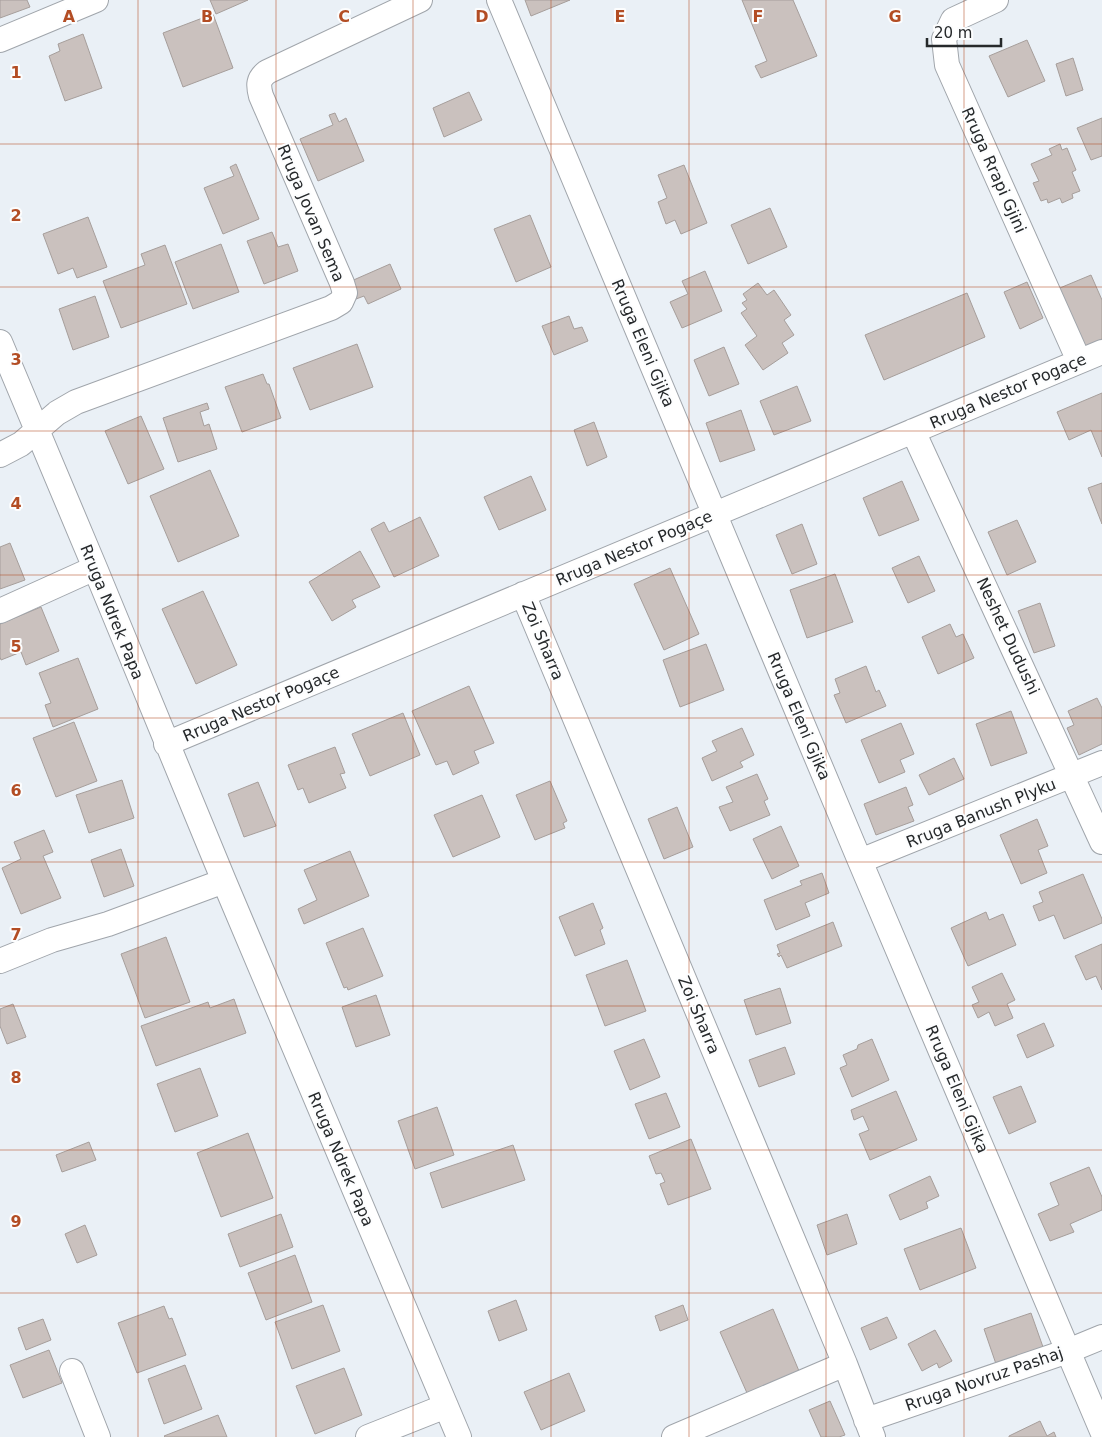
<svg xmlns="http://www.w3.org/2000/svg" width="1102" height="1437" font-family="'DejaVu Sans',sans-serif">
<rect width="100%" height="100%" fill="#eaf0f6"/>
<path fill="#cac1be" stroke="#a69e9b" d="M0 0H27L30 7 0 18Z
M210 0H248L216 14Z
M525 0H570L531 16Z
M742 0H793L817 56 761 78 755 66 767 61Z
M213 14 233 68 183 87 163 33Z
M83 34 102 88 65 101 49 56 60 51 58 44Z
M1027 40 1045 81 1008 97 989 56Z
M1073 58 1083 90 1066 96 1056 64Z
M469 92 482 120 444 137 433 108Z
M335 113 339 122 346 118 364 161 318 181 300 139 333 125 329 115Z
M1102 118V156L1091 160 1077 128Z
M1060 144 1062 150 1067 148 1076 170 1072 172 1080 191 1072 194 1073 198 1062 203 1060 198 1048 203 1047 199 1041 201 1033 183 1039 181 1031 164 1052 155 1049 149Z
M236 164 259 219 223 234 204 188 234 176 230 167Z
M684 165 707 223 681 234 675 220 666 224 658 202 667 198 658 175Z
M770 208 787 247 748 264 731 225Z
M530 215 551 267 516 282 494 229Z
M88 217 107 267 77 278 73 268 58 274 43 234Z
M272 232 278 247 288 244 298 271 264 284 247 241Z
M221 244 239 292 193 309 175 262Z
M165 245 187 304 121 328 103 281 145 265 141 254Z
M390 264 401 289 368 304 364 296 356 299 349 282Z
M705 271 722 311 682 328 670 302 688 294 682 281Z
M1091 275 1102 300V339L1081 349 1055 290Z
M1027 282 1043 318 1020 329 1004 292Z
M758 283 767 295 774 290 791 315 784 320 794 335 782 343 788 353 763 370 745 345 757 336 741 313 747 309 742 303 747 300 743 294Z
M967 293 985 337 884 380 865 335Z
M95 296 109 337 73 350 59 309Z
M569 316 574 329 582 327 588 341 554 355 542 326Z
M357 344 373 387 310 410 293 368Z
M724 347 739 384 709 396 694 360Z
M263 374 267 384H269L281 418 242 432 225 387Z
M797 386 811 421 774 435 760 401Z
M1102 393V457L1091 430 1069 440 1057 412Z
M207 403 209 409 200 412 204 426 209 424 217 449 178 462 163 418Z
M741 410 755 450 720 462 706 423Z
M141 416 164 469 128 484 105 431Z
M594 422 607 457 587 466 574 430Z
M210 470 239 536 178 562 150 496Z
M531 476 546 510 499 530 484 497Z
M902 481 919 520 879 536 863 498Z
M1102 483V524L1088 488Z
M420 517 439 556 394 577 371 529 384 522 389 532Z
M1017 520 1036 562 1007 575 988 532Z
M802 524 817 564 792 574 776 535Z
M10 543 25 580 0 589V547Z
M360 551 380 587 352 600 356 607 332 621 309 582Z
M919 556 935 591 908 603 892 568Z
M670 568 699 634 664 650 634 584Z
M835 574 853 622 807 638 790 590Z
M203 591 237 665 196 684 162 609Z
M1040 603 1055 646 1034 653 1018 611Z
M41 607 59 651 26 665 21 652 1 660 0 657V624Z
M950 624 956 637 963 634 974 658 938 674 922 637Z
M706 644 724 690 680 707 663 660Z
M78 658 98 709 53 727 45 705 51 703 39 673Z
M866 666 876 692 879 690 886 706 846 723 834 695 840 693 835 679Z
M469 686 494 743 474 751 479 763 453 775 447 761 436 765 412 711Z
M1097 698 1102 708V744L1079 755 1067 728 1074 725 1068 711Z
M1011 711 1027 753 991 766 976 724Z
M403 713 420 755 370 776 352 734Z
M74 722 97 781 56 797 33 738Z
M901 723 914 754 900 760 905 772 879 783 861 740Z
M742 728 754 755 740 762 743 767 712 781 702 758 717 751 712 741Z
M335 747 345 773 340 774 346 788 309 803 303 788 298 790 288 765Z
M954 758 964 779 929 795 919 775Z
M757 774 768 799 764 801 770 815 730 831 719 807 733 802 726 787Z
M122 780 134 818 89 833 76 795Z
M550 781 567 821 563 823 565 828 535 840 516 795Z
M258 782 276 826 244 837 228 794Z
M906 787 913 805 908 807 914 821 876 835 864 804Z
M482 795 500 837 453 857 434 815Z
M677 807 693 847 664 859 648 819Z
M1037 819 1048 846 1038 850 1047 873 1021 884 1000 835Z
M781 826 799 866 772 879 753 839Z
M44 830 53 852 43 856 61 898 21 914 2 868 21 859 14 842Z
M121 849 134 886 104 897 91 860Z
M350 851 369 896 304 924 298 909 317 900 304 870Z
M822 873 829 893 805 903 810 916 776 930 764 900 802 885 800 881Z
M1083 874 1102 919V923L1064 939 1054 915 1039 921 1033 906 1043 902 1039 892Z
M593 903 603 928 600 930 605 944 575 956 559 917Z
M986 912 989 920 1003 914 1016 945 968 966 951 928Z
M833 922 842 946 787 968 781 955 779 957 777 954 780 953 777 945Z
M363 928 383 976 348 990 347 987 344 988 326 943Z
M166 937 190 1002 145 1018 121 954Z
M1102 944V990L1096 976 1086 980 1075 956Z
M627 960 646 1011 605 1026 586 975Z
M1002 973 1015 1000 1007 1004 1013 1018 995 1026 989 1012 978 1018 972 1005 979 1002 972 987Z
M780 988 791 1023 756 1035 744 1000Z
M376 995 390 1035 356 1047 342 1007Z
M234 999 246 1033 156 1066 141 1026 208 1002 210 1008Z
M13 1004 26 1037 7 1044 0 1026V1009Z
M1044 1023 1054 1046 1027 1058 1017 1035Z
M644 1039 660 1077 630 1090 614 1051Z
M872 1039 889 1080 852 1097 840 1068 847 1065 843 1055 857 1049 858 1045Z
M785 1047 795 1074 759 1087 749 1060Z
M200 1068 218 1116 175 1132 157 1084Z
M1021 1086 1036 1122 1009 1134 993 1097Z
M896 1091 917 1140 870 1160 859 1134 869 1130 863 1116 854 1120 851 1110Z
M666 1093 680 1127 649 1139 635 1104Z
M437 1107 454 1155 415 1169 398 1121Z
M248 1133 273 1198 221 1217 197 1153Z
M691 1139 711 1189 668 1205 660 1184 665 1182 661 1173 656 1174 649 1156Z
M89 1142 96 1160 62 1172 56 1155Z
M513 1145 525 1180 442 1208 430 1173Z
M1089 1167 1102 1197V1210L1070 1224 1074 1232 1050 1241 1038 1214 1059 1205 1050 1183Z
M930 1176 939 1196 926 1202 928 1208 900 1220 889 1195Z
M281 1214 293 1247 240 1267 228 1234Z
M847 1214 857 1244 827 1255 817 1225Z
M85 1225 97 1255 77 1263 65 1234Z
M961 1228 976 1268 920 1290 904 1249Z
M295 1255 312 1302 266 1320 248 1273Z
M516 1300 527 1330 499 1341 488 1311Z
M323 1305 340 1351 292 1369 275 1322Z
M683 1305 688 1320 660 1331 655 1316Z
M164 1306 169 1319 172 1318 186 1355 137 1373 118 1323Z
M773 1309 799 1371 747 1393 720 1332Z
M1031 1313 1043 1347 996 1364 984 1329Z
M887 1317 897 1338 870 1350 861 1328Z
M43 1319 51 1340 26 1350 18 1328Z
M935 1330 952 1361 939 1368 937 1363 922 1371 908 1344Z
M49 1350 62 1383 23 1398 10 1365Z
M185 1365 202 1409 164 1424 148 1379Z
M344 1368 362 1415 315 1434 296 1386Z
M569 1373 585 1411 541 1430 524 1392Z
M830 1401 845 1435 839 1437H821L809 1410Z
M218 1415 227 1437H165L164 1436Z
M1040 1421 1047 1436 1054 1432 1056 1437H1009V1436Z"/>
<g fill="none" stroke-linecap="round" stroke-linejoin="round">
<defs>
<path id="minor" d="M499 0 860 861 1102 1431
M996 0 953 20 944 39 947 65 1079 361
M0 40 96 0
M0 342 95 568 224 881 459 1437
M913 431 1102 842
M0 455 21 444 57 413 76 402 331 308 341 302 345 293 342 283 261 96C258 85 258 79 267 72L420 0
M523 594 845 1364 873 1437
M0 611 95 568
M166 744 1102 352
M860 861 1102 763
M0 961 52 940 108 924 224 881
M72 1371 98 1437
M866 1420 1068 1351 1102 1337
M368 1437 446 1406
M674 1437 845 1364"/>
</defs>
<use href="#minor" stroke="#a0a5ab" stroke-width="26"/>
<use href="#minor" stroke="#fff" stroke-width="24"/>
</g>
<path fill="none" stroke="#b34d24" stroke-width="1" stroke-opacity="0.55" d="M138 0V1437M276 0V1437M413 0V1437M551 0V1437M689 0V1437M826 0V1437M964 0V1437M0 144H1102M0 287H1102M0 431H1102M0 575H1102M0 718H1102M0 862H1102M0 1006H1102M0 1150H1102M0 1293H1102"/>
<g text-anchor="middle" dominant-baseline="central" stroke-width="4" stroke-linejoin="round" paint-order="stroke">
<g font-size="16" fill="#26292b" stroke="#fcfdfe">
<text transform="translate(994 170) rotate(66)">Rruga Rrapi Gjini</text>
<text transform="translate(311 213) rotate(67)">Rruga Jovan Sema</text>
<text transform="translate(643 343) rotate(67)">Rruga Eleni Gjika</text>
<text transform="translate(1008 391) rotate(-23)">Rruga Nestor Pogaçe</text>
<text transform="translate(634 548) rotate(-23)">Rruga Nestor Pogaçe</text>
<text transform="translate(112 612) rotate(68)">Rruga Ndrek Papa</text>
<text transform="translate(1008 636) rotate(65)">Neshet Dudushi</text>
<text transform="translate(543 641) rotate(67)">Zoi Sharra</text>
<text transform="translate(261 704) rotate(-23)">Rruga Nestor Pogaçe</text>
<text transform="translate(799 716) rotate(67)">Rruga Eleni Gjika</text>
<text transform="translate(981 813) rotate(-22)">Rruga Banush Plyku</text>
<text transform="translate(699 1015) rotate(67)">Zoi Sharra</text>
<text transform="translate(957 1089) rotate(67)">Rruga Eleni Gjika</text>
<text transform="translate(341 1159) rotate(67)">Rruga Ndrek Papa</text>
<text transform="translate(984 1379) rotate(-19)">Rruga Novruz Pashaj</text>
</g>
</g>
<g font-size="16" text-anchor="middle" font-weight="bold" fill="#b34d24" stroke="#fcfdfe" stroke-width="4" stroke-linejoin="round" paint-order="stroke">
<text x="69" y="22">A</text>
<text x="207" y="22">B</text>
<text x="344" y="22">C</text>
<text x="482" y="22">D</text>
<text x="620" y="22">E</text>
<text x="758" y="22">F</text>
<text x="895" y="22">G</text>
<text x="16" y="78">1</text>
<text x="16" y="221">2</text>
<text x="16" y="365">3</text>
<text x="16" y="509">4</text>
<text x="16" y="652">5</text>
<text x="16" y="796">6</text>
<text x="16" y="940">7</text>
<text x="16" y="1083">8</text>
<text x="16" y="1227">9</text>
</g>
<path d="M927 38v8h74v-8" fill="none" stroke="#26292b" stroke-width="2.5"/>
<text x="934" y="38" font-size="15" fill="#26292b" stroke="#fcfdfe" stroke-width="4" paint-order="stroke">20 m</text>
</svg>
